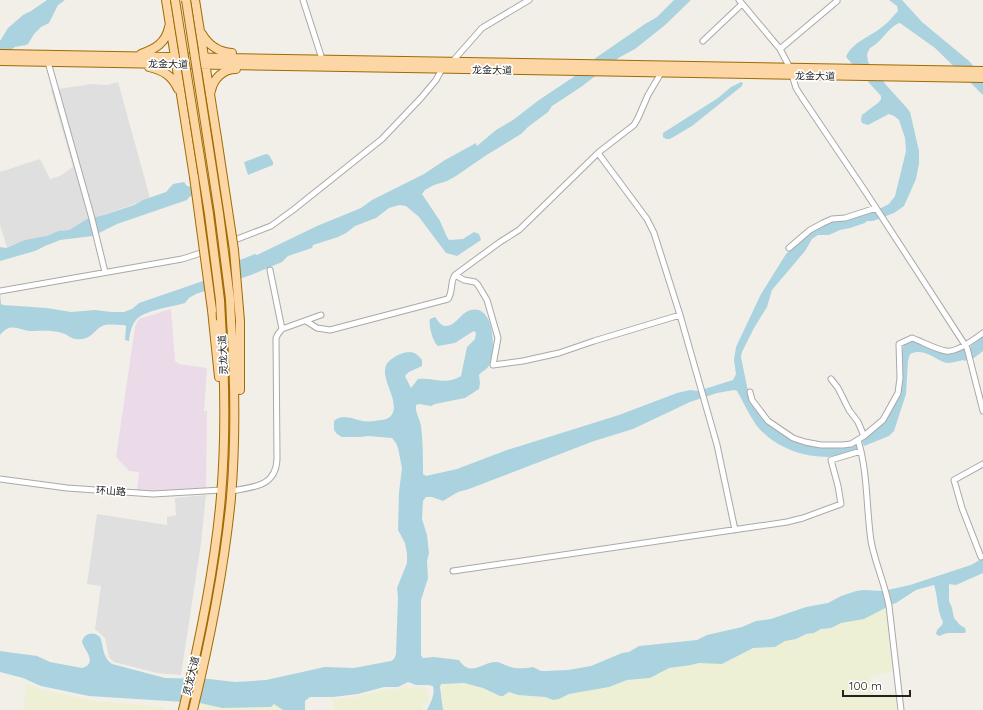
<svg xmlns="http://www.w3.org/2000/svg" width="983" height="710" font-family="Quicksand,'Noto Sans SC',sans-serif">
<rect width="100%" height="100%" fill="#f2efe9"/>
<path fill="#e0dfdf" d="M118 82 150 198 104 215 87 219 69 230 58 231 47 236 12 245 7 247 0 225V172L40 159 50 179 60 176 73 167 51 90 92 84 107 85Z
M206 495 201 543 181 675 157 673 114 662 109 657 105 638 95 629 101 586 87 584 97 514 167 525V517L176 515 175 498Z"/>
<path fill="#ebdbe8" d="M171 309 175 361 179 364 207 368 204 411H207L206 488 192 491 156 492 137 491 139 472 129 471 116 457 135 327 139 319Z"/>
<path fill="#eef0d5" d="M884 609 888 616 894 672 879 674 870 677 873 695 896 692 898 710H443L441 684 464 683 483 688 500 696H503L509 692 518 695 545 697 550 700 559 699 569 694 609 687 627 680 653 676 661 670 669 668 691 665 699 663 729 661 745 651 753 648 775 647 785 640 796 639 806 634 814 633 821 629 831 628 841 623 867 617Z
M27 683 37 689 96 701 165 707 164 710H23Z
M408 686V688L419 686 420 689 427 688 429 702 422 704 424 710H334L332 699 352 698 386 689 387 691Z
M202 703 222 708 271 707 274 704 283 710H201Z"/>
<path fill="#aad3df" d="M47 0H65L58 5 49 23 41 27 34 34 28 44 26 45 15 47 0 57V41L8 28 23 15 31 11Z
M674 0H691L664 26 635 49 620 57 581 87 552 106 548 112 528 127 521 134 485 156 456 176 447 181 434 185 425 190 422 194 440 221 447 237 449 240 463 239 474 232 479 234 481 240 457 256 446 253 419 217 406 206 399 205 389 208 376 218 355 226 346 233 338 237 313 245 312 248 288 256 282 262 251 275 196 294 189 298 185 303C172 307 144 310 136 320 131 326 130 334 129 341L125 340 126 326 124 325C118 325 111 324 105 325 95 327 93 341 76 339 71 339 67 334 62 333 52 330 43 331 34 331 20 332 12 320 0 335V293L1 304 3 305 47 308 71 312 95 310 112 312H124L132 309 139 303 203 281 235 262 255 254 257 255 317 226 361 208 372 200 424 174 445 160 476 143 477 146 496 130 513 120 539 100 575 76 597 57 645 24 657 17Z
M889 0H902L922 22 969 61 983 77V95L935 48 900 23C890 25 882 42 870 48L867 54 868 62 887 86 906 107 910 112 919 151V164L916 179 904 206 894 213 873 221H867L865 223 850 228 840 230 829 235H818L812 239 805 251 772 290 767 307 754 328 742 352 741 357 749 396 765 419 809 444H856L858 450C848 452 838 456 828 457 802 457 774 447 757 426 749 415 744 403 737 391L734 390 717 393 690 402 633 429 594 441 469 489 458 492 443 501 432 497H426L423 501 422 519 427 535 429 553 427 561 428 578 421 600V655L423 658 434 657 459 660C471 678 482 662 496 662 500 662 502 664 505 665 514 669 524 669 533 667L541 671H546L568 670 591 666 622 653 629 652 639 646 697 640 707 635 742 627 756 621 771 619 806 607 828 603 841 596 856 591 863 590 883 591 910 585 971 565 983 558V573L956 585 949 584V601L952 608 954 618 960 625 965 628 966 632 964 633H947L939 636 936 634 937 630 942 625 943 622C937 611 938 597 934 585L916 590 896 603 893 604 864 619 841 623 831 628 821 629 814 633 806 634 796 639 785 641 775 647 753 648 722 664 699 663 691 665 669 668 650 678 627 680 609 687 569 694 559 699 553 700 545 697 518 695 509 692 503 696H500L483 688 464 683 441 684 440 687 443 710H427C431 702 435 695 433 686L428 685H416L408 682 398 687H384L358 694 333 697H310L305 701V710H283L274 704 271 707 222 708 200 703 89 696 41 686 23 678 0 672V651L37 656 50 662 82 668C98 663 85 651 82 642 84 633 93 631 100 637 104 647 102 657 112 664L165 678 209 679 235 682 266 680 325 667 354 668 391 661 394 659 396 654 398 597 397 588 407 563V554L405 543 398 530 399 492 402 468 398 448 396 443 392 438 368 436 360 437H342L337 434 334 430V421C342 413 353 419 363 421 369 422 375 421 381 420 384 420 387 419 390 417 405 401 370 372 393 358 397 355 404 352 410 352 415 352 419 356 422 360V366L409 372 405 376 411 388 418 379C433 377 446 386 461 376L467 347 475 339 476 333 474 331 472 332 455 343 438 346C433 343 428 324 430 319L435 317C438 320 440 326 446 326 456 326 461 312 471 310 495 304 497 353 488 367 486 370 482 371 479 375L480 383 479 389 465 398 435 404 431 406 419 404 416 405C415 412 420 419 421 426 423 442 423 458 423 474L426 476 457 469 507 450 619 415 677 393 690 390 698 391 733 380 736 374 734 360 736 347 761 294 786 254 801 239 818 226 875 211 889 204 895 196 906 151 905 138 899 120 894 116 889 114 868 125 862 123 861 120 862 115 879 102 881 99V96L846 57C852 42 870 37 882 27 888 23 893 16 898 11L897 6Z
M741 82 743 83 742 86 692 126 670 139H666L663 137V133L718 98 731 87Z
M266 154 269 155 273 162V165L248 175 244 162Z
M184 182 187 186 192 187 194 195 189 197 187 200 117 224 93 236 60 240 45 246 35 251 0 261V247L6 248 25 240 47 236 58 231 69 230 87 219 104 215 134 205 143 200 166 192 173 184Z
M983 336V351L974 358 964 361 963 360C958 361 952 363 947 363 935 361 926 347 910 354L908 361 906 394 894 431 889 436 864 446 862 441 885 419 902 382V351L904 345 910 342 915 341 948 354 970 347Z"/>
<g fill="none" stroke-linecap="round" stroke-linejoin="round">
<defs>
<path id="street" d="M303 0 322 59
M739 0 780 49 790 68
M703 41 742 4
M780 49 837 1
M48 62 91 215 105 272
M452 62 482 28 529 0
M792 75 796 88 801 96 865 191 967 348 983 411
M598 153 647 219 654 233 680 315 717 445 735 530
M789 248 810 230 823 223 832 219 845 218 876 208
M270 270 282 329
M455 275 464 280 475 282 478 285 487 300 498 338 493 365 523 361 559 353 594 341 680 315
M0 291 182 259 201 253 271 226 293 210 382 139 421 98 436 80 442 69
M306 321 317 328 330 330 448 299C453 292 450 282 455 275L500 242 519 230 599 152 634 125 638 118 648 95 661 73
M831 379 838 388 849 410 858 422 864 436
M750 392 752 400 768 421 793 438 805 442 821 445H843L851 444 864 436 883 420 898 393 900 378 899 344 912 338C923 342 935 349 946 351 956 353 975 339 983 333
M858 440C868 473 866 506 871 541 875 563 885 584 889 606L901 710
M0 479 67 488 153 494 222 490
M231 491C253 487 276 487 277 459L276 338 278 334 282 329 321 315
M981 557 962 508 954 480 983 464
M453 571 787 522 803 518 841 504 838 486 831 460 861 451"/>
<path id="primary" d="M166 0 194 177
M195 0 217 138
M202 34C209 46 218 52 232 53
M0 54 983 71
M141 54C155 49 166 43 169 27
M0 61 983 78
M149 67C162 70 172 75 178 89
M211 91C213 79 223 69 236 69
M212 310 219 377
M240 390V321
M183 710C200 640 215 568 221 496 226 437 225 379 221 320
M193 710C210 640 224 570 231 498 236 439 235 379 231 320"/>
</defs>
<use href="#street" stroke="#a9a9a9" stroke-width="7"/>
<use href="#primary" stroke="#a06b00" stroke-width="10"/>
<use href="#street" stroke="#fff" stroke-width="5"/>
<use href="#primary" stroke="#fcd6a4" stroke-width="8"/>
<defs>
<path id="primary-bridge" d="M175 0 209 214 220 300 221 320
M186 0 219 213 230 299 231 320
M217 138 234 250 240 321
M194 177 212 310"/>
</defs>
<use href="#primary-bridge" stroke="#a06b00" stroke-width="10" stroke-linecap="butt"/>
<use href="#primary-bridge" stroke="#fcd6a4" stroke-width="8"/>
</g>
<g text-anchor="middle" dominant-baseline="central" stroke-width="3.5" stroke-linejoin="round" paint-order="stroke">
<g font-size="10" fill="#222" stroke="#fff">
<text transform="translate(168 64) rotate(1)">龙金大道</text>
<text transform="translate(492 70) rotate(1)">龙金大道</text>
<text transform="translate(815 76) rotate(1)">龙金大道</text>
<text transform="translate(223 355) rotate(-93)">灵龙大道</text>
<text transform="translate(111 491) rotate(4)">环山路</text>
<text transform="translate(191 676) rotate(-77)">灵龙大道</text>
</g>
</g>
<path d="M843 690v6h67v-6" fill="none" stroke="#222222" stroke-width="2"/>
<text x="849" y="690" font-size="12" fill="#222222" stroke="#ffffff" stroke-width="3" paint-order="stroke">100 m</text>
</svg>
